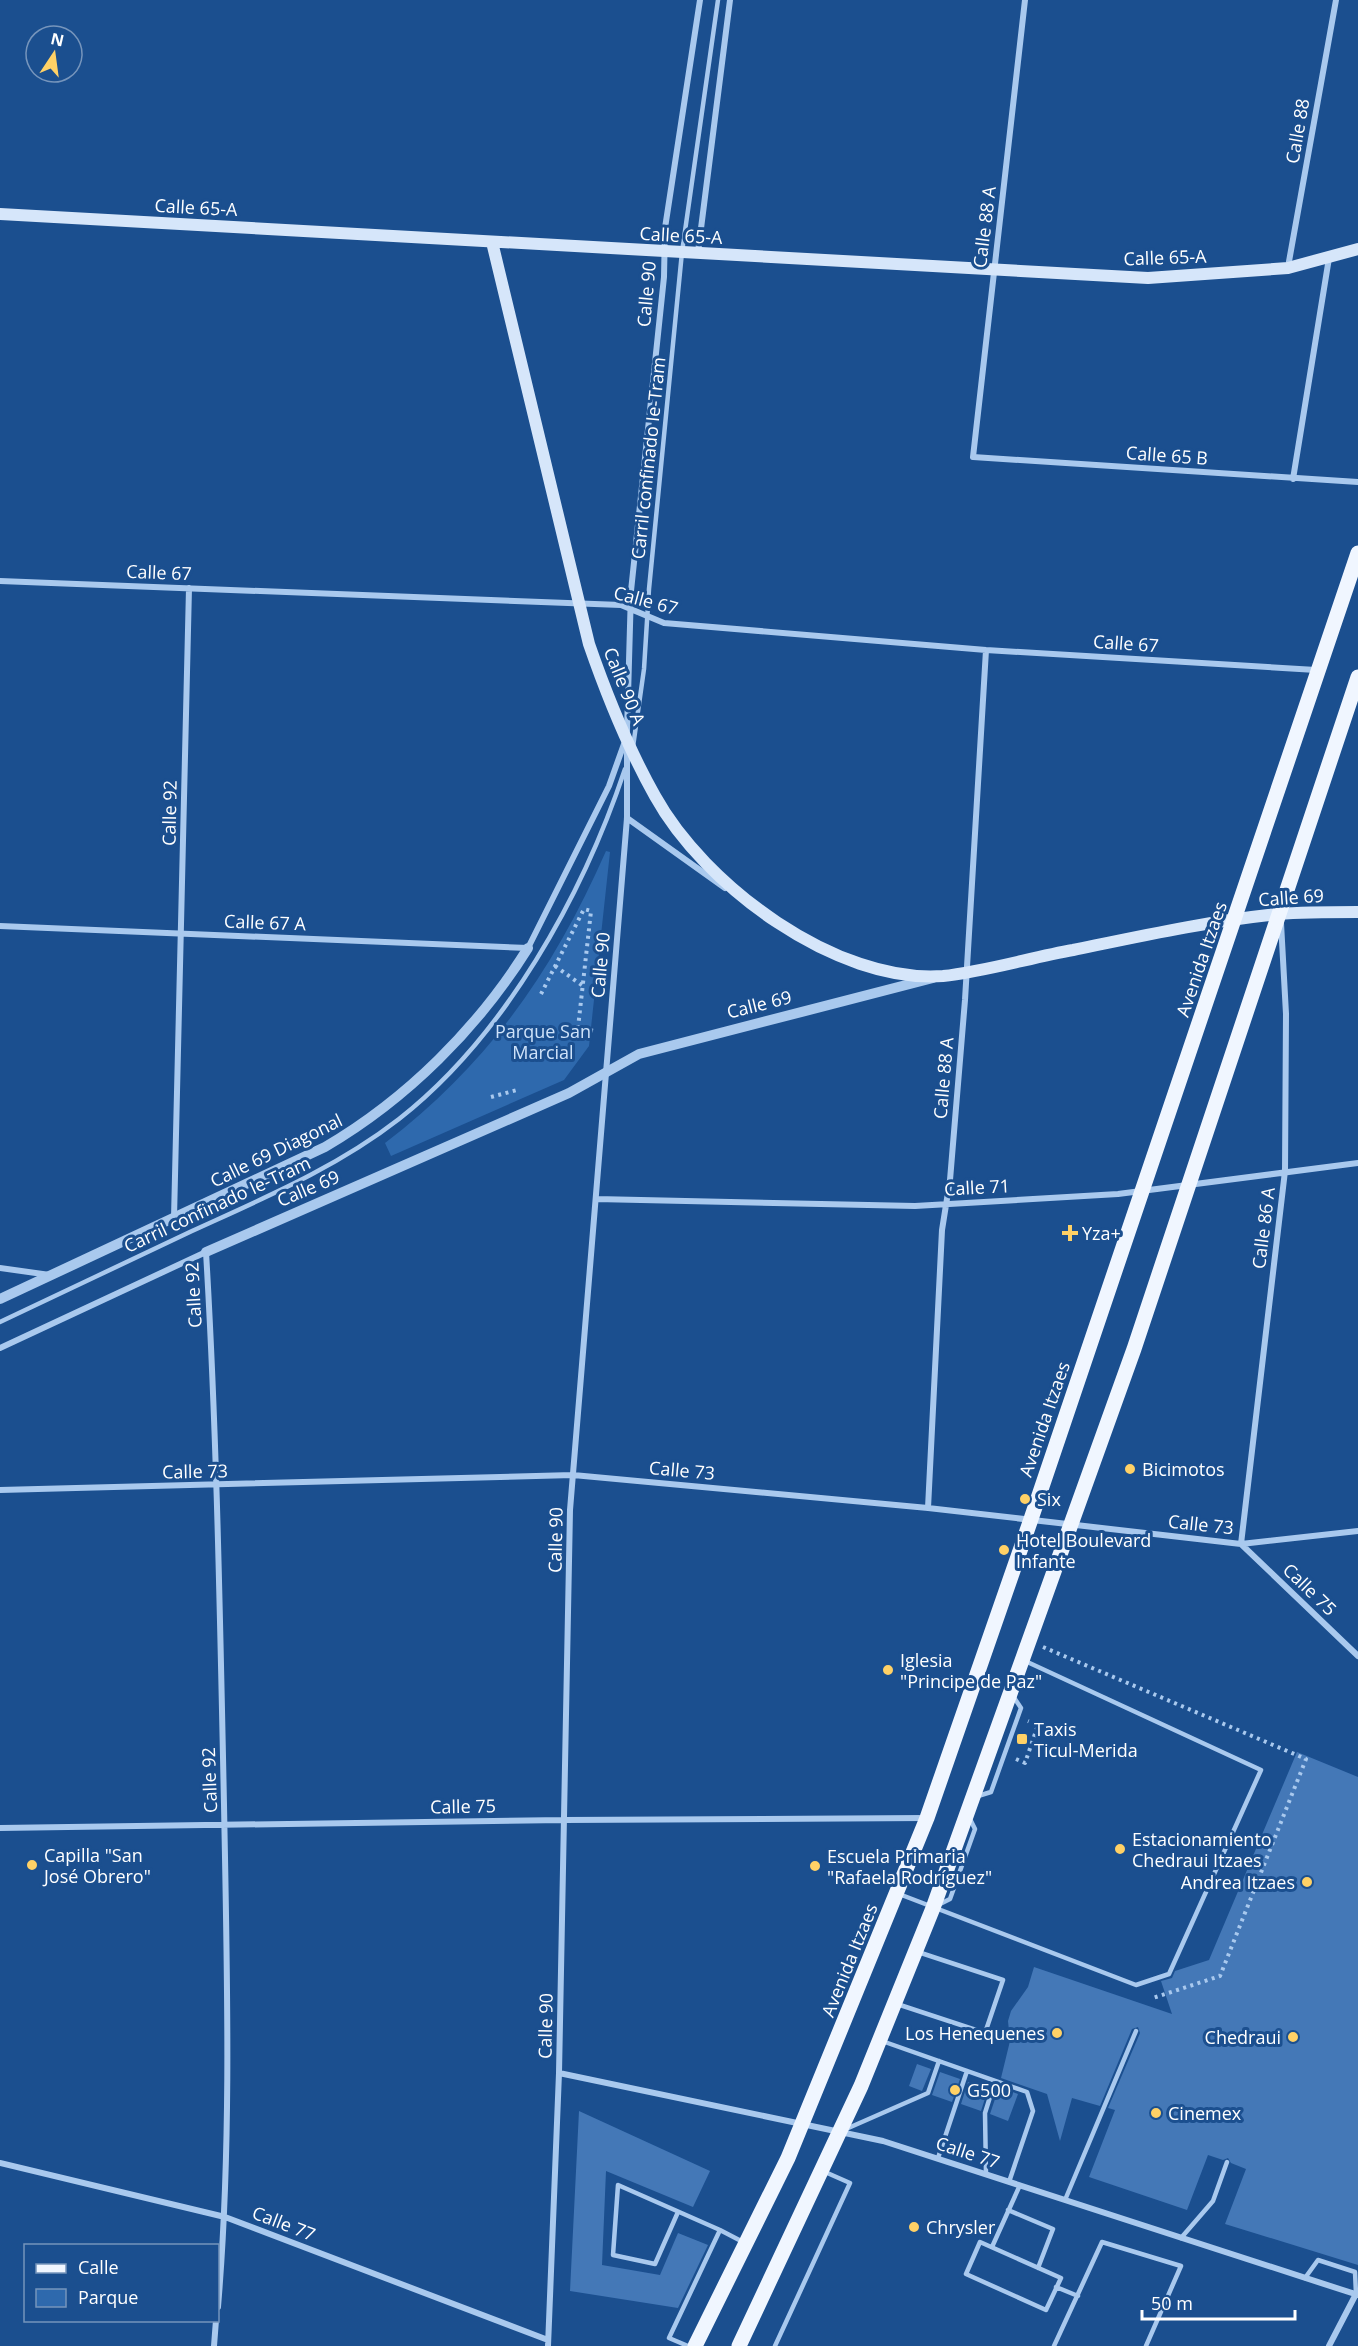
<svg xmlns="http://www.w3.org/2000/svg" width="1358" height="2346" font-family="'Open Sans',sans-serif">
<rect width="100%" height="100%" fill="#1b4f8f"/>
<path fill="#2e69ad" d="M606 851 610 852 589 1046 564 1080 391 1156 385 1143C489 1064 554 969 606 851Z"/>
<path fill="#4478b7" d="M1297 1752 1358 1777V2265L1225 2224 1246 2169 1231 2163 1228 2158 1223 2160 1208 2155 1187 2210 1089 2177 1115 2110 1108 2108 1140 2033 1138 2027 1132 2029 1100 2106 1072 2098 1060 2141 1047 2094 1001 2078 1010 2041 1008 2021 1011 2011 1028 1987 1034 1967 1172 2014 1161 1981 1172 1978 1175 1971 1209 1960Z
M917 2064 931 2069 922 2091 909 2086Z
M940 2072 960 2079 952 2102 932 2095Z
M968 2082 988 2089 981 2111 961 2104Z
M999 2087 1018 2094 1008 2121 990 2114Z
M579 2111 710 2171 693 2207 606 2171 602 2265 660 2275 678 2233 708 2245 678 2308 570 2291Z"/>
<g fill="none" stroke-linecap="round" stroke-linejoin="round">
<path stroke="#a9c9ee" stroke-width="4" stroke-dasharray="3 4.5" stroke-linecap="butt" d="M555 966 583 986
M541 994 584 909 591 911 578 1028 595 1031
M491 1097 517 1090
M1043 1647 1306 1759 1220 1976 1153 1998
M1016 1759 1025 1763 1038 1725 1028 1721"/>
<path stroke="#a9c9ee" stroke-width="4.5" d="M633 747 644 669 649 589 682 252 718 0
M0 1322C64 1292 128 1261 192 1231 264 1198 336 1168 399 1119 505 1036 583 895 625 769
M978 1796 991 1792 1021 1708 1013 1696
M899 1894 1136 1985 1169 1974 1261 1770 1023 1660
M938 1905 950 1899 975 1829 970 1819
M897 2004 985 2033 1003 1980 918 1952
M882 2041 1027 2092 1033 2111 1009 2182
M846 2129 928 2093 939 2061
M938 2158 967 2071
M986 2174 985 2113 995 2081
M1065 2200 1136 2031
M1008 2210 1053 2229 1038 2268
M678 2212 655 2264 613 2255 618 2185 720 2230
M1181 2238 1213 2201 1227 2162
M980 2242 1061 2278 1046 2310 966 2274Z
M992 2247 1020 2185
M1305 2278 1318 2260 1355 2272 1356 2294
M1056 2287 1078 2296
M688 2346 669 2338 720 2230 743 2242
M775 2346 850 2183 825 2172
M1054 2346 1102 2242 1181 2266 1146 2346"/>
<path stroke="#a9c9ee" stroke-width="6" d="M1025 0 973 457 1358 482
M698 252 730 0
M1288 267 1336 0
M1293 479 1329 258
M0 581 621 605 664 623 986 650 1316 670
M627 731 631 591 664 277 665 228 700 0
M627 818 725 888
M0 926 528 948 609 786 624 744
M596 1199 915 1206 1118 1194 1358 1163
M174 1218 189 588
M0 1268 50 1275
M0 1348 206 1252C217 1436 220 1619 224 1804 227 1971 232 2140 218 2307
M0 1490 573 1475 928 1508 1241 1544 1358 1531
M928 1508 942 1230 950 1180 965 1000 986 650
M1241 1544 1285 1171 1286 1014 1281 923
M1241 1544 1358 1656
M0 1828 564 1820 926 1818
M559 2073 883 2141 1358 2295
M0 2163 225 2217 548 2340
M214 2346 216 2320
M548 2346 559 2073 570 1510 627 818V747
M1329 2346 1356 2294"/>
<path stroke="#a9c9ee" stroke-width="10" d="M206 1252 569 1093 639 1054 933 978
M0 1299 325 1147C407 1099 478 1028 528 948"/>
<path stroke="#d6e6fa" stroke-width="12" d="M0 214 1148 278 1288 268 1358 249
M492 242 589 644C607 696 628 748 655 796 704 885 836 984 943 976 983 972 1033 957 1073 950 1141 936 1209 921 1278 914 1304 912 1331 912 1358 912"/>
<path stroke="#f0f6ff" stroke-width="15" d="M695 2346 788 2158 927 1818 1030 1522 1358 553
M739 2346 861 2086 933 1908 1134 1349 1358 677"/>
</g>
<g fill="#ffd166" stroke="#1b4f8f" stroke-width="2">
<path d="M1067 1224h6v6h6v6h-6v6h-6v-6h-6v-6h6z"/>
<circle cx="1130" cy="1469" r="6"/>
<circle cx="1025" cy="1499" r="6"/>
<circle cx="1004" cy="1550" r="6"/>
<circle cx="888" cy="1670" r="6"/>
<rect x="1016" y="1733" width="12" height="12" rx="3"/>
<circle cx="1120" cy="1849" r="6"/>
<circle cx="32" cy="1865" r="6"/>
<circle cx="815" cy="1866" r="6"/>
<circle cx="1307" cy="1882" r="6"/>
<circle cx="1057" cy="2033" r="6"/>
<circle cx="1293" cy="2037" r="6"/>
<circle cx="955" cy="2090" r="6"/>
<circle cx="1156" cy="2113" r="6"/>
<circle cx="914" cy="2227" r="6"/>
</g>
<g text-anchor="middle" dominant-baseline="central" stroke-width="6" stroke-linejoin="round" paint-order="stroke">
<g font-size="18" fill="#fff" stroke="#1b4f8f">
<text transform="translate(1297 131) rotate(-80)">Calle 88</text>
<text transform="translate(196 207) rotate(3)">Calle 65-A</text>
<text transform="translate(984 227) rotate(-83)">Calle 88 A</text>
<text transform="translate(681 235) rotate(3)">Calle 65-A</text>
<text transform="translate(1165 257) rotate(-2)">Calle 65-A</text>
<text transform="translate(646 294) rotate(-85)">Calle 90</text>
<text transform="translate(1167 455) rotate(4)">Calle 65 B</text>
<text transform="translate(648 458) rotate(-84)">Carril confinado Ie-Tram</text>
<text transform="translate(159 572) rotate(2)">Calle 67</text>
<text transform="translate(646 600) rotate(15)">Calle 67</text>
<text transform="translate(1126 643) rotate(4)">Calle 67</text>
<text transform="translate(625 686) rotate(68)">Calle 90 A</text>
<text transform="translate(169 813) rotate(-89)">Calle 92</text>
<text transform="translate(1291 897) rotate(-4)">Calle 69</text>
<text transform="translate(265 922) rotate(2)">Calle 67 A</text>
<text transform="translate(1201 959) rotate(-71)">Avenida Itzaes</text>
<text transform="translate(600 965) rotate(-85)">Calle 90</text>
<text transform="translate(759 1004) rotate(-14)">Calle 69</text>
<text transform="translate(943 1078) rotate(-85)">Calle 88 A</text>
<text transform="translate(276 1150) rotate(-26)">Calle 69 Diagonal</text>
<text transform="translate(977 1187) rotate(-3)">Calle 71</text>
<text transform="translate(308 1188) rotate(-23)">Calle 69</text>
<text transform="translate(217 1204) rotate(-25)">Carril confinado Ie-Tram</text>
<text transform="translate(1263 1228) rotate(-83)">Calle 86 A</text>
<text transform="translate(193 1295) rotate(-93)">Calle 92</text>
<text transform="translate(1044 1419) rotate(-71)">Avenida Itzaes</text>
<text transform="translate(682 1470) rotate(5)">Calle 73</text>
<text transform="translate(195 1471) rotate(-1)">Calle 73</text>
<text transform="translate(1201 1524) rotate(6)">Calle 73</text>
<text transform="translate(555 1540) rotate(-89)">Calle 90</text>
<text transform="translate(1310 1589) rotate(44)">Calle 75</text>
<text transform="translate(209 1780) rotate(-92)">Calle 92</text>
<text transform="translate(463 1806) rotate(-1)">Calle 75</text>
<text transform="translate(849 1960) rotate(-68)">Avenida Itzaes</text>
<text transform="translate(545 2026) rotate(-89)">Calle 90</text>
<text transform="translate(968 2152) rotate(18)">Calle 77</text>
<text transform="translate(284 2223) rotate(21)">Calle 77</text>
</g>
<g font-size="18" fill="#cfe3fa" stroke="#1b4f8f">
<text x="543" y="1031">Parque San<tspan x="543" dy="21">Marcial</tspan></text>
</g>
<g font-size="18" fill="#fff" stroke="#1b4f8f" text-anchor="start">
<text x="1082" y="1233">Yza+</text>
<text x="1142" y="1469">Bicimotos</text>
<text x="1037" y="1499">Six</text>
<text x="1016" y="1540">Hotel Boulevard<tspan x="1016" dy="21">Infante</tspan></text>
<text x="900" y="1660">Iglesia<tspan x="900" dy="21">"Principe de Paz"</tspan></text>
<text x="1034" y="1729">Taxis<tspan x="1034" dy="21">Ticul-Merida</tspan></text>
<text x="1132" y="1839">Estacionamiento<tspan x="1132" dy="21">Chedraui Itzaes</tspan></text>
<text x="44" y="1855">Capilla "San<tspan x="44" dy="21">José Obrero"</tspan></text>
<text x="827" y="1856">Escuela Primaria<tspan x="827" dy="21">"Rafaela Rodríguez"</tspan></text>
<text x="1295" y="1882" text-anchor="end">Andrea Itzaes</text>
<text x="1045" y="2033" text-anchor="end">Los Henequenes</text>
<text x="1281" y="2037" text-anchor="end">Chedraui</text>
<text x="967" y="2090">G500</text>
<text x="1168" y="2113">Cinemex</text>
<text x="926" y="2227">Chrysler</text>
</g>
</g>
<rect x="24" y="2244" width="195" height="78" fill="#1b4f8f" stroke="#7695bc" stroke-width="1.5"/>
<rect x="36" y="2264" width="30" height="9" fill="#f0f6ff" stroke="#7695bc" stroke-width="1.5"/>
<text x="78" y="2274" font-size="18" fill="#ffffff">Calle</text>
<rect x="36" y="2289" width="30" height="18" fill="#2e69ad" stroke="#7695bc" stroke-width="1.5"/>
<text x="78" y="2304" font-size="18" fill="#ffffff">Parque</text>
<g transform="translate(54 54) rotate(13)"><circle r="28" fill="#1b4f8f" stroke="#7695bc" stroke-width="1.5"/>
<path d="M0-4.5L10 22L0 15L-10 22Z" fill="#ffd166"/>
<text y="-9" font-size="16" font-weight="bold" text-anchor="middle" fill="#ffffff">N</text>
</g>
<path d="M1142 2310v9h153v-9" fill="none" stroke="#ffffff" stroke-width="3"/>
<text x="1151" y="2310" font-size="18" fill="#ffffff" stroke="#1b4f8f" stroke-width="4.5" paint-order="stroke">50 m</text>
</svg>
